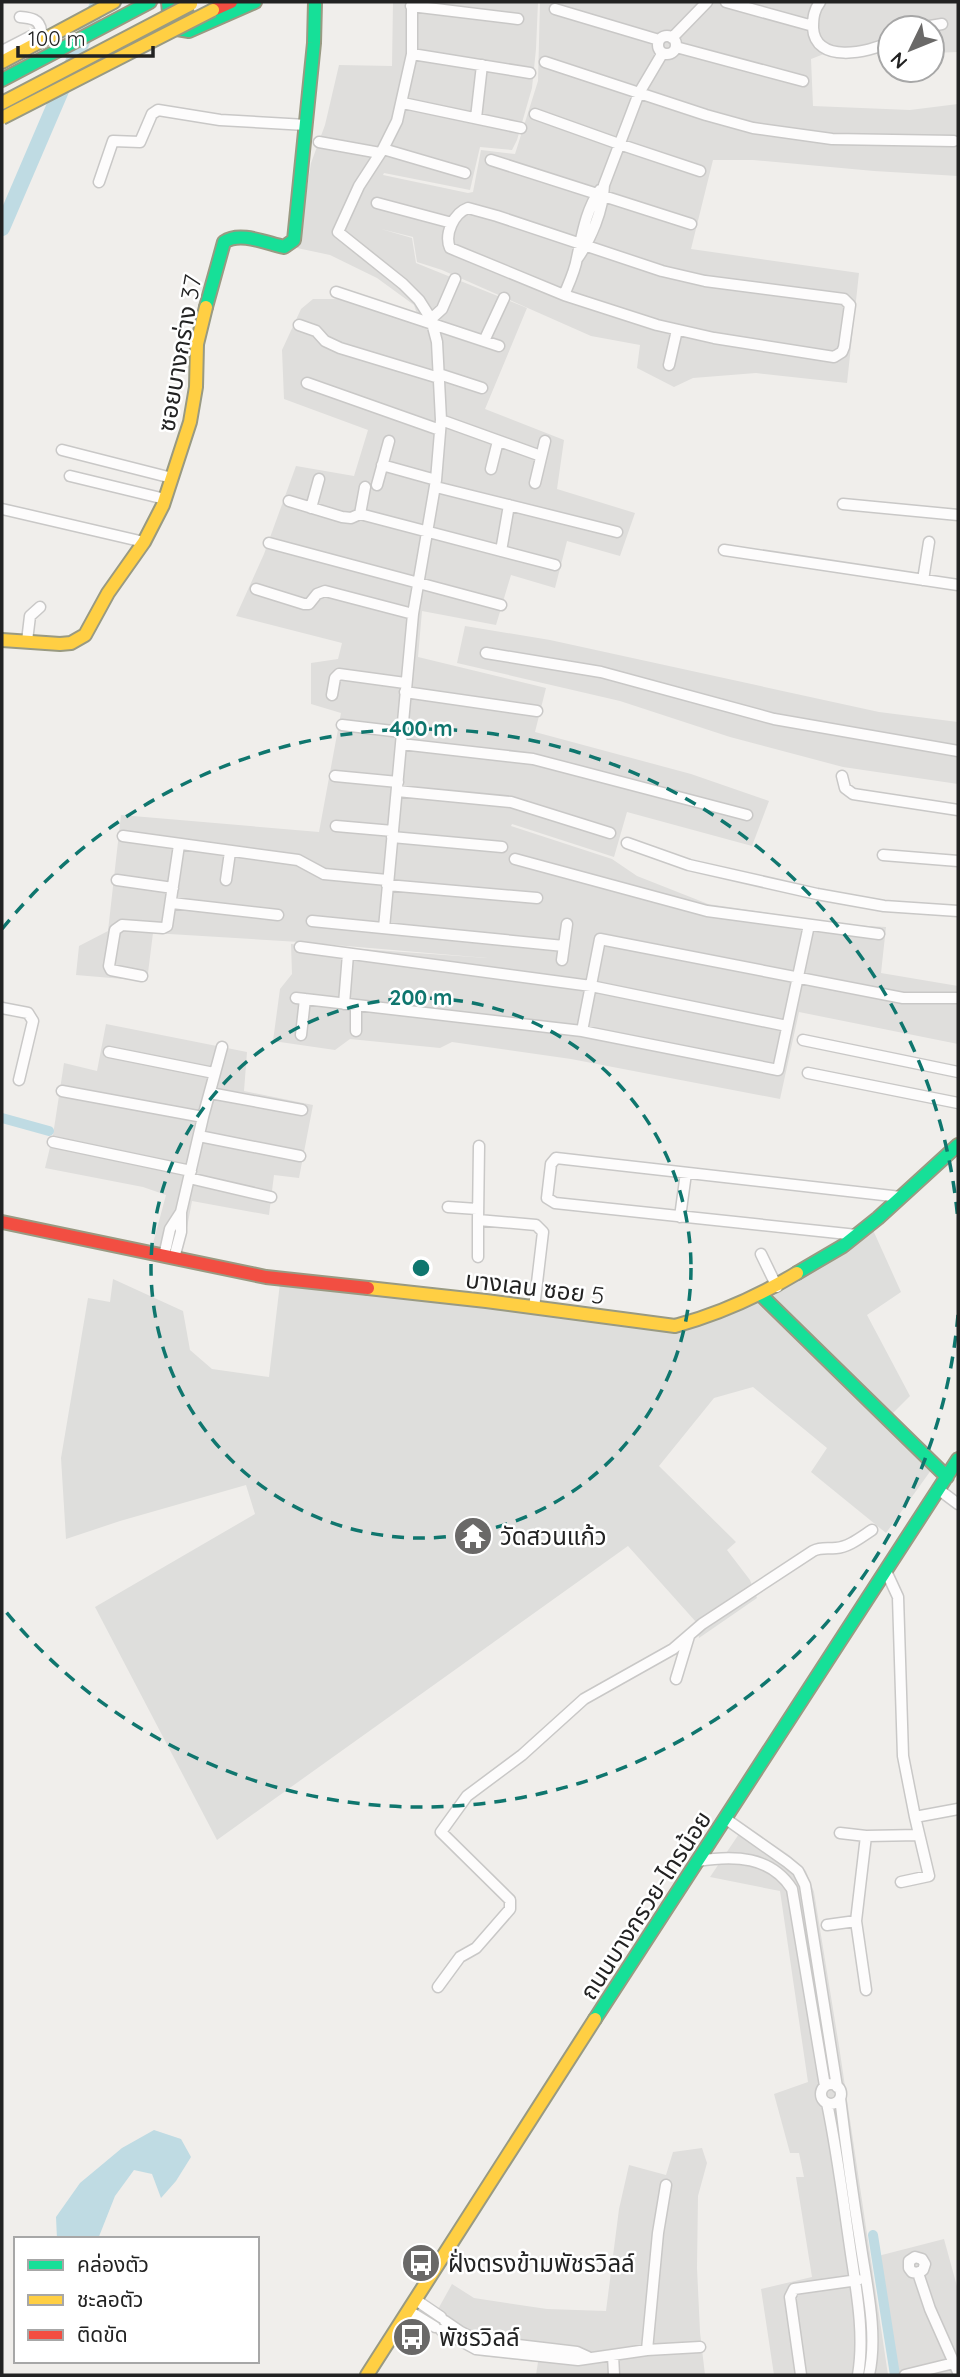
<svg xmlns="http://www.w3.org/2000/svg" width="960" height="2377" font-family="Quicksand,'Noto Sans Thai',sans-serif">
<rect width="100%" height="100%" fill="#f0eeeb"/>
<path fill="#dfdedc" d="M393 2H538L536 49 532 88 517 140 512 150 480 147 470 190 384 173 383 175 468 193 473 192 481 150 515 154 538 81 540 2H958V52L932 53V28H890V53L824 54 811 59 813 106 910 110 958 104V176L874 171 753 160H713L691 249 859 273 847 383 756 373 693 378 674 387 637 368 640 345 591 336 442 270 417 262 413 237 381 229 412 238 416 263 527 308 485 409 564 440 557 489 635 513 620 556 567 541 555 588 511 575 496 625 422 611 418 657 546 688 535 732 691 774 769 801 752 846 627 812 614 857 512 824 511 826 612 859 637 876 708 904 850 925 886 927 881 973 958 986V1044L799 1012 780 1099 571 1059 452 1042 440 1048 350 1039 335 1050 273 1041 280 989 292 974 291 944 487 958 299 942 153 933 147 981 76 975 79 946 108 931 121 815 319 832 341 713 311 704V663L338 659 342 643 236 616 264 554 296 466 354 476 368 430 284 399 282 350 301 309 313 299H349L421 325 414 305 377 278 330 255 297 248 311 163 325 125 339 65 392 66Z
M465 626 550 640 879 712 958 722V784L843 767 730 737 620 701 457 663Z
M106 1024 247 1052 244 1091 313 1105 299 1178 274 1175 269 1215 192 1201 182 1254 152 1247 166 1195 143 1187 45 1168 53 1135 64 1063 97 1071Z
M745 1825 789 1855 806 1871 814 1892 839 2046 888 2375H774L761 2289 812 2277 796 2177H804L799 2153H790L774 2094 808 2082 780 1891 710 1877Z
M702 2148 707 2163 698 2196 697 2268 700 2332 705 2375H536L538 2362 480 2356 427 2329 452 2284 474 2298 487 2300 547 2309 606 2311 619 2209 629 2165 666 2175 673 2152Z
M944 2239 958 2290V2375H898L878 2256Z"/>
<path fill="#dededc" d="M873 1230 901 1292 867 1315 910 1396 887 1419 934 1466 886 1533 811 1472 827 1448 753 1387 714 1398 659 1466 736 1542 727 1550 750 1580 757 1598 699 1638 696 1622 628 1546 217 1840 95 1607 255 1514 246 1485 120 1521 66 1539 61 1458 88 1298 110 1302 113 1279 183 1311 190 1350 212 1369 269 1377 280 1283 668 1331 759 1302Z"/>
<path fill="#bfdbe3" d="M154 2130 181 2139 191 2157 176 2181 161 2198 152 2174 134 2170 115 2196 98 2239H57L56 2217 80 2183 122 2148Z"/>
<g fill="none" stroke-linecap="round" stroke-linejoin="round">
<path stroke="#bfdbe3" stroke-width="10" d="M2 1118 49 1131
M873 2235 895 2375"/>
<path stroke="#bfdbe3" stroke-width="16" d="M2 228 99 2"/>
<defs>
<path id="street" d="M726 2 813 26
M820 2C814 10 813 17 813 28 815 64 868 53 890 42
M411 6 518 19
M555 9 659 40
M918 28 942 24
M658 45a9 9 0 1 1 18 0a9 9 0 1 1-18 0Z
M672 38 707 2
M676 47 803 81
M2 51 41 31C40 19 31 18 20 17
M412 54 530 73
M545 62 706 115 753 128 832 139 954 141
M403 103 521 128
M535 114 619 144 700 171
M476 118 482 65
M319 142 380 153
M383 149 465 173
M491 160 691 224
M99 182 113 141 140 142 152 114 158 110 220 120 306 125
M377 203 452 223
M468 208 497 216 662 271 705 281 844 299 850 305 844 347 842 352 834 357 714 338 657 325 564 295 450 248C444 234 454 213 468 208Z
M577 259C591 239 603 211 604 185L639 93 662 54
M336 292 499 346
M564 295C569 283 575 271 577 258 582 236 586 209 600 190
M431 319 442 309 455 279
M299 325 316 331 325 341 340 348 439 378
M484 341 504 298
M669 365 677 330
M439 374 482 388
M307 383 440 430
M441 420 541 456
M62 450 172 478
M382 465 436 480
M491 469 498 441
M70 476 165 499
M535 483 545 441
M377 485 389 441
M436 487 617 532
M289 501 342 517 351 518 360 514 555 565
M843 504 958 515
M311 508 319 479
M2 509 144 542
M360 514 365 487
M269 543 501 605
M724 550 958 585
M501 551 509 505
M923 580 929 542
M256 589 304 604H309L317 594 325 591 413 614
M27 641 30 616 40 607
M486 653 601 672 774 719 958 751
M405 692 537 711
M332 695 335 678 339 674 405 683
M342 725 401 732
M401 744 533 759 747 815
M335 776 398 782
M842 776 845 788 853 794 958 810
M397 791 511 802 610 833
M336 826 393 831
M123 836 298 860 324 874 387 880
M392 837 502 847
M627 843 689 865 817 894 884 906 958 911
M883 855 958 861
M515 859 707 911 879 934
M117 880 173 888
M226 880 230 852
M387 885 537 898
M172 903 278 915
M312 921 564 946
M384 928 413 614 436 480 441 420 437 342 431 319 419 300 403 284 338 232 359 186 383 149 397 121 412 54V2
M300 947 591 986 787 1026
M562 960 567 924
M142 976 111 970 109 966 115 930 122 925 163 928 167 926 179 845
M296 998 582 1031 778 1070 809 925
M344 1004 348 954
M356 1005V1031
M2 1008 28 1013 33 1021 19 1080
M582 1031 600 939 903 998H958
M301 1035 305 999
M803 1040 958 1072
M109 1052 214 1073
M808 1073 958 1103
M62 1091 203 1117 181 1212V1232L174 1258
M210 1093 302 1110
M203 1117 222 1047
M199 1136 300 1156
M53 1142 191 1171
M479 1146 478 1220 536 1225 543 1232 534 1308
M189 1178 271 1197
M448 1207 477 1209
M680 1217 686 1173
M478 1220V1257
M857 1235 555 1203 547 1198 551 1164 556 1158 901 1197
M761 1254 777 1287
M164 1256 170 1229 181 1212
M938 1489 958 1504
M886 1571 898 1597 903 1756 915 1817 929 1876 901 1882
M676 1679 689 1636
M915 1817 958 1809
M726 1819 787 1862 798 1871 805 1885 837 2087
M840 1833 866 1836 919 1835
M698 1861C734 1855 771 1856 792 1889L825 2086
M827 1925 856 1921
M438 1987 460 1957 476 1948 510 1909V1900L441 1832 467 1796 522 1755 584 1699 673 1649 702 1624 813 1551C821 1547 827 1549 836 1548 849 1547 861 1537 872 1530
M866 1990 856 1921 866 1836
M821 2094a10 10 0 1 1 20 0a10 10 0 1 1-20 0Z
M840 2098C846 2148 853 2197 861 2247 867 2287 878 2335 869 2375
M827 2103C837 2151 843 2199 850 2247 856 2289 865 2333 858 2375
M918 2273 923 2270 925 2264 922 2259 915 2257 909 2261V2268L912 2272 918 2273 930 2309 958 2372
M416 2300 441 2317
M409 2311 435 2327
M445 2321 461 2332 477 2340 577 2352 588 2357
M441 2330 476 2349 578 2360 647 2350 700 2347
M647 2350 658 2233 666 2185
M613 2355 614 2375
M801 2375 790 2297 794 2289 858 2280
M905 2375 954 2363"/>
<path id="fast" d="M168 2 170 23 177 29 189 31 255 2
M2 80 150 2
M206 307 224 242C240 231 266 243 284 247L294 240 314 43 315 2
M797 1273 843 1246 878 1218 958 1145
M761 1295 947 1477
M595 2019 958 1459"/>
<path id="slow" d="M2 62 114 2
M2 640 60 644 71 643 85 635 108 593 144 542 163 505 190 422 196 387 197 344 206 307
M368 1288 486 1301 675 1326C719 1314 759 1296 797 1273
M367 2375 595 2019"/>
<path id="jam" d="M213 10 231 2
M2 1222 266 1277 368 1288"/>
</defs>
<use href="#street" stroke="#c9c8c7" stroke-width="13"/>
<use href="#fast" stroke="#999a82" stroke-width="16"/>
<use href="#slow" stroke="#999a82" stroke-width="16"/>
<use href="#jam" stroke="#999a82" stroke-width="16"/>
<use href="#street" stroke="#fdfcfc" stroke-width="10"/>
<use href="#fast" stroke="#16e098" stroke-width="12"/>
<use href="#slow" stroke="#ffcf43" stroke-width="12"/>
<use href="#jam" stroke="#f24e42" stroke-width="12"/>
<defs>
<path id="slow-bridge" d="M2 103 191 4
M2 118 213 10"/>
</defs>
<use href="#slow-bridge" stroke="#999a82" stroke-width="16" stroke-linecap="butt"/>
<use href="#slow-bridge" stroke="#ffcf43" stroke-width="12"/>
</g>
<g fill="none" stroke="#0f766e" stroke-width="3.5" stroke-dasharray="12 9">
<circle cx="421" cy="1268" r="270"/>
<path d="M958 1315A539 539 0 0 1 2 1607M2 929A539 539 0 0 1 958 1221"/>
</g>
<defs>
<symbol id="temple-disc" viewBox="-11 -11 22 22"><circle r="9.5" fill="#6a6968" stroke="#fff"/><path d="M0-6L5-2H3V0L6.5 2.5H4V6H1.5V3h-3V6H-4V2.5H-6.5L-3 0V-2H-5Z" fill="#fff"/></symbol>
<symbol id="bus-disc" viewBox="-11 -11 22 22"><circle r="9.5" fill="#6a6968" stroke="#fff"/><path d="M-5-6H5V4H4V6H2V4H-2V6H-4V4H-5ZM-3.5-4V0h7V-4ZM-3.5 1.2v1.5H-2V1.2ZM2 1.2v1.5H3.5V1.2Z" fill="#fff"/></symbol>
</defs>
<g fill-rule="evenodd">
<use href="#temple-disc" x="451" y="1514" width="44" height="44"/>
<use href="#bus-disc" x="399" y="2241" width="44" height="44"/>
<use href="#bus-disc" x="390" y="2315" width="44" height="44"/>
</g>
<g text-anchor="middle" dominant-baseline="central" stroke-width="5" stroke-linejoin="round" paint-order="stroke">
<g font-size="24" fill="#222" stroke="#fff">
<text transform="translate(179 353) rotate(-80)">ซอยบางกร่าง 37</text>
<text transform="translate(535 1287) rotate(7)">บางเลน ซอย 5</text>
<text transform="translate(645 1905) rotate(-57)">ถนนบางกรวย-ไทรน้อย</text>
</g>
<g font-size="24" fill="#222" stroke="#fff" text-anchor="start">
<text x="500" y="1536">วัดสวนแก้ว</text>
<text x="448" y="2263">ฝั่งตรงข้ามพัชรวิลล์</text>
<text x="439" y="2337">พัชรวิลล์</text>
</g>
</g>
<circle cx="421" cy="1268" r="10" fill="#0f766e" stroke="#fff" stroke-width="3.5"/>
<g font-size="21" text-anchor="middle" font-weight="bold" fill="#0f766e" stroke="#fff" stroke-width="5" stroke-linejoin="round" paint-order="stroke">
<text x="421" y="736">400 m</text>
<text x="421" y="1005">200 m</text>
</g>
<rect width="960" height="2377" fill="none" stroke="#222222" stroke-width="7"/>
<rect x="14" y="2237" width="245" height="126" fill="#ffffff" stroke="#a7a7a7" stroke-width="2"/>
<rect x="28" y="2260" width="35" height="10" fill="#16e098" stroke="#a7a7a7" stroke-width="2"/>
<text x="77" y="2272" font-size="21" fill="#222222">คล่องตัว</text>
<rect x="28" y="2295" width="35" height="10" fill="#ffcf43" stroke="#a7a7a7" stroke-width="2"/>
<text x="77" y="2307" font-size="21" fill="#222222">ชะลอตัว</text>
<rect x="28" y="2330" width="35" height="10" fill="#f24e42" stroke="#a7a7a7" stroke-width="2"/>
<text x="77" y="2342" font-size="21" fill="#222222">ติดขัด</text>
<g transform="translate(911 49) rotate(227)"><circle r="33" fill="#ffffff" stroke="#a7a7a7" stroke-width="2"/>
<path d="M0-5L12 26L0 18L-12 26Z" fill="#6a6968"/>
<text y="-10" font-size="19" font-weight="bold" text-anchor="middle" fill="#222222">N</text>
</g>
<path d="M18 46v10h135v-10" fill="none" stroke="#222222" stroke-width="3.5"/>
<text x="28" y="46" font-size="21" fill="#222222" stroke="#ffffff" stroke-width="5" paint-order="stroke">100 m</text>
</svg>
